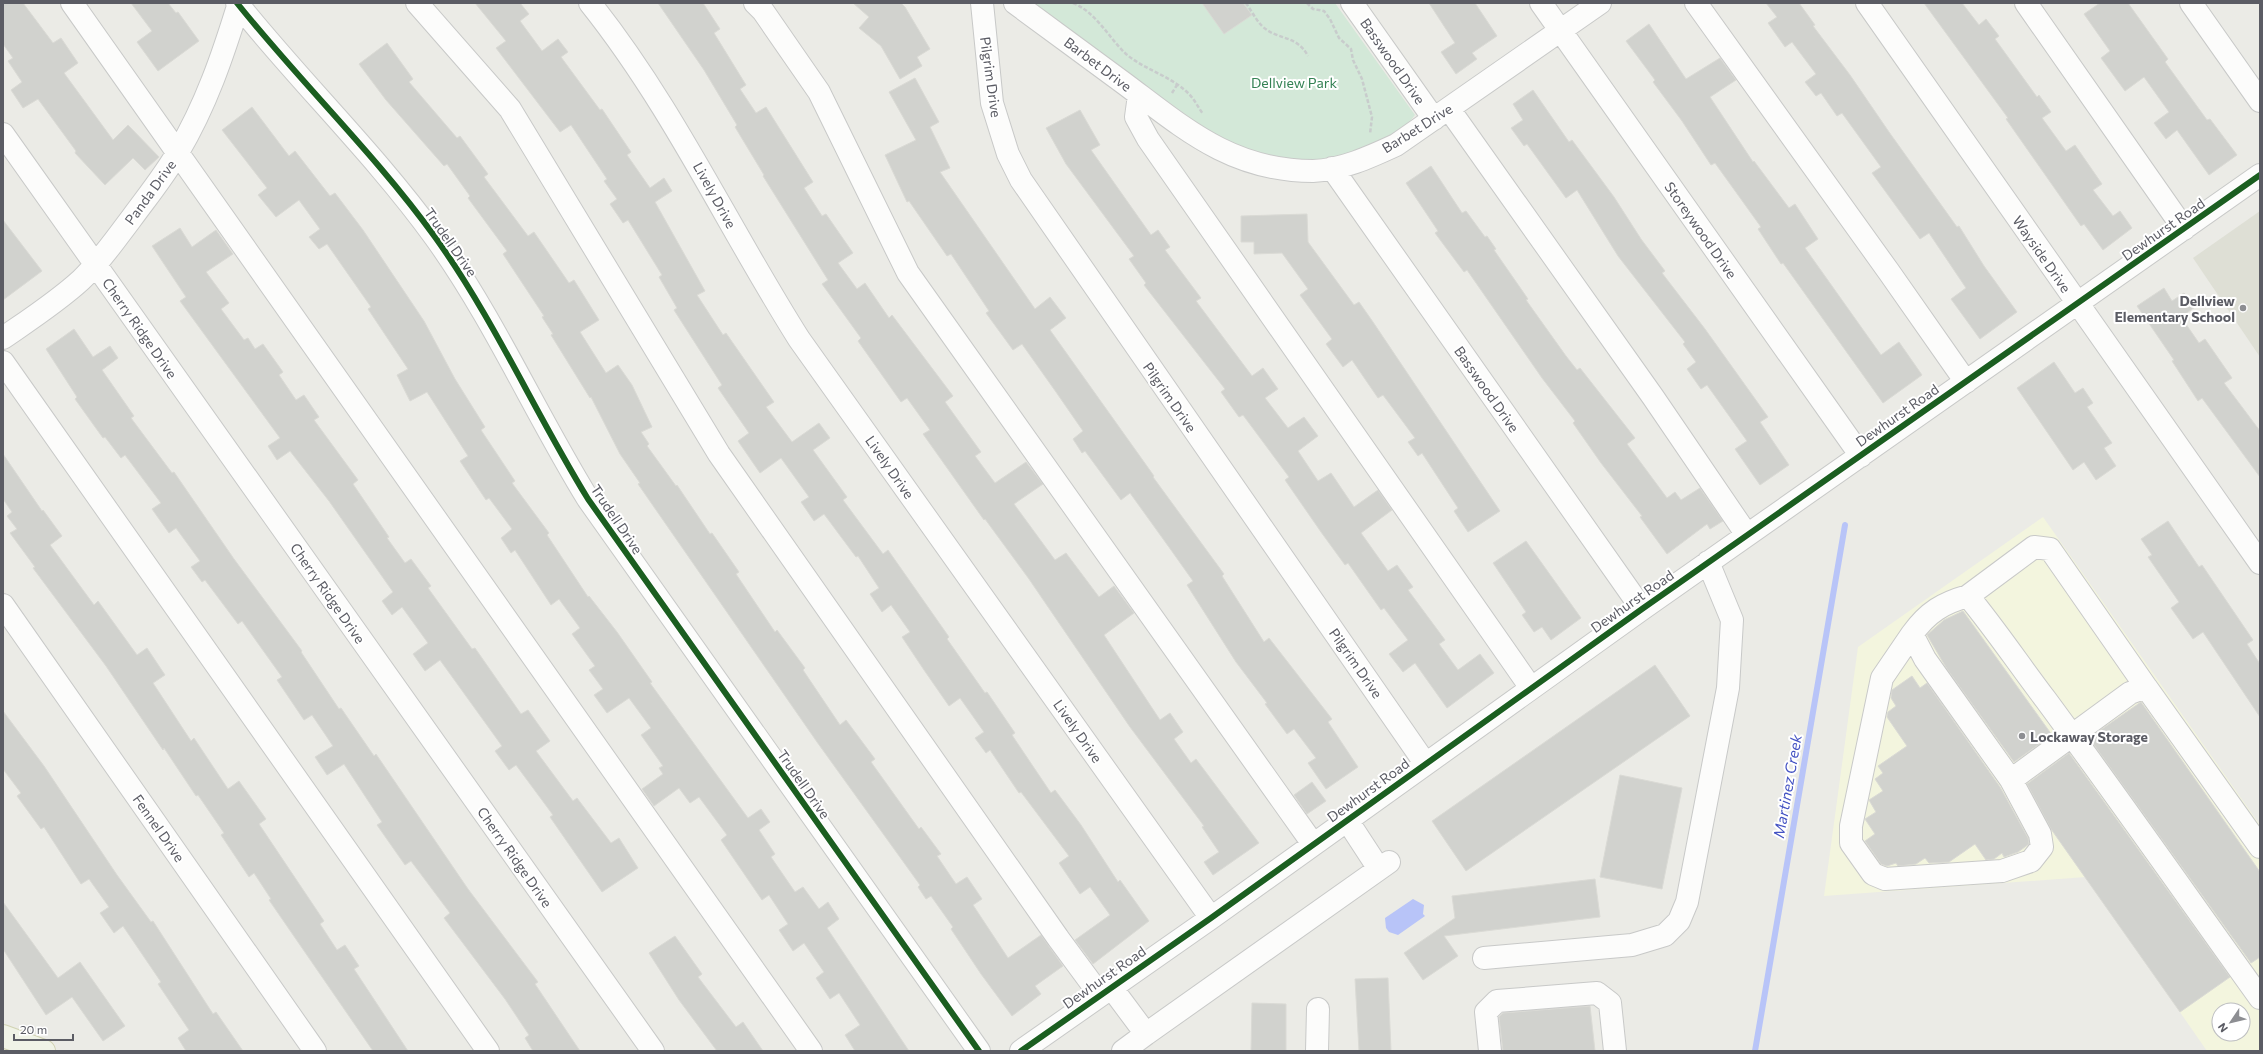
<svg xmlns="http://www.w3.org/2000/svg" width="2263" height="1054" font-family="Commissioner,sans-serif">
<rect width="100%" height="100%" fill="#ebebe6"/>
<path fill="#f3f5de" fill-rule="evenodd" d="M2043 517 2260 825V1051H2207L2086 877 1824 896 1858 647ZM2219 1010H2243V1034H2219Z"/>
<path fill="#dedfd5" d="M2260 211V357L2193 258Z"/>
<path fill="#d3e8d8" d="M1031 3H1335L1415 115C1405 129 1392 134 1378 141 1333 165 1278 168 1232 145 1222 140 1212 133 1203 127Z"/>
<path fill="#b8c4f8" d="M1413 899 1424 905 1423 914 1425 916 1398 935 1389 932 1386 928 1385 918Z"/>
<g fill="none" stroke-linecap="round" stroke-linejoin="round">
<path stroke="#b8c4f8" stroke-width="6" d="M1755 1051 1845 525"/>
</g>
<path fill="#d1d2ce" stroke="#dadad5" d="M3 3H23L53 43 61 38 78 63 64 73 113 140 128 125 159 157 145 170 133 158 105 185 75 153 76 151 38 99 23 108 11 90 22 82 8 61 13 58 3 44Z
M131 3H168L176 13 178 12 199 41 158 71 137 42 152 31Z
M475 3H520L529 14 520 21 542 51 558 39 568 52 561 57 600 110 602 109 631 152 627 155 650 188 664 178 672 191 655 202 705 291 697 295 723 335 726 333 774 402 766 407 792 442 819 423 830 438 813 450 847 497 843 500 883 554 888 550 949 637 947 639 985 693 987 692 1015 733 1012 735 1051 793 1055 790 1081 825 1118 882 1120 880 1149 921 1093 964 1075 940 1110 915 1090 887 1080 894 1059 863 1069 856 1021 792 1019 793 990 750 986 753 975 738 984 732 960 698 949 706 924 670 902 637 910 632 891 605 882 612 870 594 879 588 858 556 856 557 824 514 814 521 801 502 809 497 781 458 760 473 738 441 749 433 718 388 722 385 674 310 677 308 659 277 662 275 628 220 623 223 610 204 617 199 604 181 607 179 571 125 560 132 496 48 506 41Z
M658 3H703L720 29 714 33 746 85 740 89 756 113 766 107 813 182 804 188 822 216 826 214 853 253 838 263 857 289 865 283 889 318 892 315 953 396 945 402 981 452 975 456 995 483 1026 462 1043 484 1014 504 1055 560 1066 553 1099 597 1114 586 1134 613 1104 635 1160 720 1170 713 1183 732 1174 739 1191 763 1196 759 1259 843 1213 875 1204 862 1219 852 1202 827 1204 826 1130 727 1029 579 985 519 984 520 923 434 930 430 907 398 901 402 858 341 861 338 822 284 828 280 763 176 764 175 735 127 737 125 704 70Z
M853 3H901L905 7 930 49 917 57 922 66 900 79 881 46 859 28 869 17Z
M1202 3H1243L1252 15 1224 34Z
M1429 3H1475L1497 36 1472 53 1477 59 1456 74 1441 52 1455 43Z
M1766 3H1799L1815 25 1813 26 1850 75 1889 132 1957 227 1959 226 1984 266 2017 312 1980 339 1951 299 1966 288 1929 233 1920 239 1872 173 1881 167 1842 113 1837 116 1821 93 1816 96 1805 82 1816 74 1792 42 1785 47 1768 23 1777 17Z
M1924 3H1962L1979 25 1986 19 1999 36 1995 39 2037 97 2039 95 2051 112 2042 118 2066 151 2075 145 2102 184 2093 190 2113 216 2120 211 2132 228 2103 250 2084 224 2081 226 2006 119 2008 118Z
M2100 3H2128L2168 59 2165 62 2207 120 2210 119 2237 155 2209 175 2177 130 2166 139 2154 123 2169 112 2144 77 2125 91 2101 58 2110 51 2084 14Z
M1649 24 1686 79 1720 58 1736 80 1710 97 1753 162 1754 161 1789 208 1795 204 1818 239 1805 248 1881 355 1899 342 1922 375 1883 403 1783 263 1781 264 1758 229 1761 227 1715 163 1711 165 1682 121 1653 82 1655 80 1626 41Z
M387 43 413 79 409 82 457 138 460 136 488 174 484 177 528 236 534 232 569 283 574 280 599 320 580 332 606 373 618 365 632 385 652 427 641 432 649 444 647 446 676 486 677 485 710 534 712 533 739 572 736 574 775 632 777 630 805 668 803 670 840 725 846 720 875 759 871 762 919 829 921 827 941 854 937 856 956 884 967 877 982 899 973 905 1008 958 1041 935 1063 966 1035 986 1041 994 1012 1016 981 974 951 929 953 927 931 896 926 899 918 887 920 885 817 742 638 484 640 483 620 454 591 397 590 398 551 335 553 334 542 317 544 316 503 254 507 251 468 198 470 196 447 164 444 166 386 100 359 64Z
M915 78 939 122 930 127 950 168 940 172 1035 309 1050 297 1066 318 1050 330 1154 476 1153 477 1224 574 1222 576 1264 642 1269 638 1332 719 1328 722 1358 767 1326 789 1308 763 1316 758 1294 729 1287 734 1265 704 1267 703 1236 662 1187 585 1193 581 1171 550 1130 493 1121 500 1085 451 1082 453 1073 439 1083 431 1056 392 1022 344 1013 350 986 313 989 311 951 254 947 256 909 201 907 202 885 155 916 140 889 92Z
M1533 90 1569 142 1572 140 1614 197 1641 239 1665 271 1662 273 1705 329 1768 417 1760 422 1789 465 1760 485 1735 449 1747 441 1707 385 1701 389 1687 369 1696 362 1683 344 1685 342 1618 256 1577 190 1566 198 1527 144 1524 146 1511 128 1523 120 1513 104Z
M252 107 289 156 295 151 330 196 335 193 363 230 424 321 455 379 485 427 481 430 515 481 512 483 549 533 547 535 588 597 589 596 617 632 652 682 650 683 748 818 761 809 770 822 759 830 775 854 771 857 795 892 803 887 819 909 828 902 839 919 827 928 909 1051H855L845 1035 860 1025 839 993 830 999 816 978 824 972 804 943 793 951 779 930 788 924 769 895 762 900 721 840 727 835 699 797 690 803 679 788 654 806 642 789 663 774 659 768 663 766 641 735 651 728 629 698 607 713 594 695 603 689 589 670 595 666 572 634 580 628 559 599 551 605 515 550 511 553 501 538 512 529 489 498 486 500 460 461 468 456 427 392 410 401 397 375 408 369 368 309 371 307 327 244 319 249 309 237 320 229 299 200 276 217 258 195 267 188 222 130Z
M1080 110 1100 145 1091 150 1151 235 1158 230 1170 247 1165 250 1201 298 1196 301 1252 376 1263 368 1278 389 1265 398 1288 428 1304 417 1318 436 1298 451 1318 481 1331 473 1354 507 1378 490 1392 510 1361 533 1388 571 1397 565 1413 587 1408 590 1445 640 1439 644 1458 670 1480 654 1494 673 1447 708 1415 663 1403 672 1389 654 1408 640 1384 608 1381 610 1348 563 1345 565 1321 532 1285 480 1289 477 1243 415 1239 417 1221 392 1225 389 1144 285 1146 283 1129 259 1134 256 1066 164 1046 128Z
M1431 166 1462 213 1466 211 1485 237 1487 236 1496 249 1494 250 1528 299 1526 300 1566 356 1577 370 1580 368 1635 438 1627 444 1667 498 1675 492 1681 500 1700 488 1723 521 1710 529 1707 524 1667 554 1640 517 1642 516 1601 463 1573 423 1575 421 1542 378 1467 270 1464 272 1435 233 1438 231 1406 183Z
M1307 214 1308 242 1354 305 1359 302 1373 322 1500 511 1468 532 1454 511 1458 508 1422 453 1418 456 1408 442 1415 438 1383 395 1378 398 1352 360 1343 367 1326 344 1332 339 1300 295 1308 289 1282 253 1254 254V242H1241V216Z
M3 220 42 271 3 300Z
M180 228 192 247 216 230 233 254 206 272 229 303 221 309 244 340 248 338 255 349 263 344 283 372 279 375 296 400 304 395 319 417 314 420 358 480 353 484 389 537 387 538 405 563 411 559 431 586 428 588 472 649 475 648 521 714 528 710 550 741 536 751 573 801 577 798 611 843 619 838 638 868 602 892 550 817 553 815 516 765 509 770 495 751 502 746 440 660 425 671 413 654 428 643 402 607 392 615 382 601 393 592 329 501 290 451 277 460 268 446 280 438 180 301 186 297 152 246Z
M2164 288 2172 301 2184 293 2195 307 2181 317 2199 343 2205 339 2232 378 2224 383 2260 431V477L2202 398 2198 401 2172 361 2174 360 2137 306Z
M74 329 93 357 110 346 118 358 102 370 134 416 131 418 172 473 174 472 234 559 302 651 301 652 339 709 341 708 374 756 376 754 468 889 538 982 535 984 580 1051H533L525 1038 529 1035 505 999 444 918 450 913 411 861 405 865 377 825 382 822 344 764 327 775 315 757 333 746 312 715 304 720 277 680 282 677 242 621 238 624 205 580 202 582 191 567 200 561 176 528 169 533 152 509 161 503 125 455 121 458 105 437 103 438 75 399 77 397 46 349Z
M2054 362 2075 393 2083 388 2093 403 2087 407 2112 443 2104 448 2116 466 2096 480 2084 462 2073 470 2017 388Z
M3 454 42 511 43 510 62 536 50 545 94 605 98 601 137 655 147 648 165 675 153 683 191 741 194 738 228 789 239 781 266 819 259 824 324 921 320 924 337 950 345 945 359 966 354 969 408 1051H373L269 900 271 899 254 873 249 877 221 835 224 833 198 795 196 796 164 748 163 750 106 666 33 568 35 567 10 533 17 529 7 516 12 512 3 499Z
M2168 521 2199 567 2202 565 2253 640 2247 644 2260 664V717L2203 632 2193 639 2171 608 2179 602 2148 557 2152 555 2141 539Z
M1526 541 1581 618 1551 640 1542 627 1534 632 1522 615 1526 612 1493 563Z
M1963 611 2052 735 2014 762 1947 669 1927 635 1944 620Z
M1655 665 1690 716 1466 871 1432 821Z
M1912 676 1920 688 1927 683 2000 787 2028 838 2029 844 2018 852 2004 857 2002 853 1994 859 1986 860 1975 844 1949 862 1929 863 1925 858 1916 864 1898 866 1896 863 1887 866 1881 864 1865 841 1875 834 1865 819 1876 812 1869 800 1883 791 1875 779 1883 773 1878 766 1907 746 1887 717 1888 712 1896 706 1891 698 1892 690Z
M2141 702 2260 872V957L2251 963 2089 738Z
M3 711 44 766 117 875 151 922 153 921 213 1014 216 1012 243 1051H186L178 1038 189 1030 158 984 161 982 123 926 114 933 100 913 109 907 89 879 81 884 44 827 41 829 17 796 21 793 3 769Z
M2069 753 2230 977 2180 1012 2051 829 2027 784Z
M1620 775 1682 788 1662 889 1600 877Z
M1312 782 1326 801 1307 814 1294 795Z
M1595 879 1600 917 1444 936 1458 956 1423 980 1404 953 1455 918 1452 896Z
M3 902 58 978 80 962 125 1026 103 1041 72 997 46 1015 3 949Z
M675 936 702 974 698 977 736 1027 743 1022 763 1051H717L679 1000 649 953Z
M1388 978 1391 1051H1359L1355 979Z
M1252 1003 1286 1004V1051H1251Z
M1590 1006 1595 1051H1503L1499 1017 1503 1013Z"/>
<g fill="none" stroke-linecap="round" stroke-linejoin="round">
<defs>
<path id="minor" d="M72 3 811 1051
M237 3C301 83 375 154 435 237 494 319 535 413 588 499L979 1051
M417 3 510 109 719 454 1058 938 1100 995
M590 3C673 107 728 227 799 339L1211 918
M755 3 763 11 819 92 908 273 1313 844
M982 3 992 103 1008 154 1021 180 1425 763
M1015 3C1052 30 1088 57 1125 84 1185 129 1232 171 1313 171 1342 170 1370 157 1396 145L1600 3
M1352 3 1434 119
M1541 3 1861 456
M1696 3 1889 272 1966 382
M1867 3 2260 563
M2026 3 2184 229
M2191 3 2260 101
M1139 95 1136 117 1148 139 1531 688
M1449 109 1653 397 1747 535
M3 134 653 1051
M1332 168 1642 609
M3 338C29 320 57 302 81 280 100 262 115 240 131 219 147 197 165 175 178 152 206 105 223 55 239 3
M3 362 488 1051
M1968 596 2034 547 2050 549 2146 687
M3 605 315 1051
M1912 634 1882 678 1851 826V843L1873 874 1885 879 2002 871 2031 861 2042 847 2040 834 2011 780
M1347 820 1379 869
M2260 847 2146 687 2130 693 2011 780 1925 659 1912 634C1928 612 1943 603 1968 596 1996 630 2020 666 2046 700 2119 799 2189 899 2260 998
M1484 958 1632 945 1665 935 1679 921 1687 902 1728 688 1732 620 1708 562
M1111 987 1146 1034 1123 1051
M1146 1034 1389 862
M1021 1051 1211 918 1642 609 2260 175
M1317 1051 1318 1009
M1490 1051 1486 1012 1497 1001 1597 993 1610 1003 1615 1051"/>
<path id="major" d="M3 1036 44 1051"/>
</defs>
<use href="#minor" stroke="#c8c9c8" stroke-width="24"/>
<use href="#major" stroke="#d1d3b3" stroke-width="24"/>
<path stroke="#c8cccc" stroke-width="2.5" stroke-dasharray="4 2" stroke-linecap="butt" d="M1073 3C1097 13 1108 37 1126 54 1145 70 1171 76 1189 94 1194 99 1198 107 1203 114
M1246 3C1251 10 1256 20 1262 26 1278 41 1296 34 1308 56
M1307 3 1313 9 1324 11 1330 19 1339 38 1351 49 1353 60 1362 79 1372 117 1370 134
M1172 93 1177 85"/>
<use href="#minor" stroke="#fcfcfb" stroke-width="22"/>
<use href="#major" stroke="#f0f3e7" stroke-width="22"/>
<defs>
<path id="cycleway" d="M237 3C301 83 375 154 435 237 494 319 535 413 588 499L979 1051
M1021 1051 1211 918 1642 609 2260 175"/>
</defs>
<use href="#cycleway" stroke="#fff" stroke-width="8"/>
<use href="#cycleway" stroke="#1b5e20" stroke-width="6"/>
</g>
<g fill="#8d8e92" stroke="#fff" stroke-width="1.5">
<circle cx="2243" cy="308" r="4"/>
<circle cx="2022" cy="736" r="4"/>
</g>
<g text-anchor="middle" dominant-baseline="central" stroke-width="4" stroke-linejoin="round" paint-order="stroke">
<g font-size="14" fill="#5b5c64" stroke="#fff">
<text transform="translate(1393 61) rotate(55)">Basswood Drive</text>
<text transform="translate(1098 64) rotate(37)">Barbet Drive</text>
<text transform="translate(991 77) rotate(82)">Pilgrim Drive</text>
<text transform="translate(1417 128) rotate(-32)">Barbet Drive</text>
<text transform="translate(150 192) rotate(-54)">Panda Drive</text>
<text transform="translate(715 195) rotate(61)">Lively Drive</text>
<text transform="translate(2163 229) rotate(-35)">Dewhurst Road</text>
<text transform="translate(1701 230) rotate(55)">Storeywood Drive</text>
<text transform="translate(451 242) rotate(55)">Trudell Drive</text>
<text transform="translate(2042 254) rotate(55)">Wayside Drive</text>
<text transform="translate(140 328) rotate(55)">Cherry Ridge Drive</text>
<text transform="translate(1487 389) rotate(55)">Basswood Drive</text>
<text transform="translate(1170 397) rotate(55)">Pilgrim Drive</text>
<text transform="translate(1897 415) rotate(-35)">Dewhurst Road</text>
<text transform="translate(890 467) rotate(55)">Lively Drive</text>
<text transform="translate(617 519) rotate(56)">Trudell Drive</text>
<text transform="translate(328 593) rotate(55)">Cherry Ridge Drive</text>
<text transform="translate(1632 601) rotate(-35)">Dewhurst Road</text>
<text transform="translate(1356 663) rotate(55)">Pilgrim Drive</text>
<text transform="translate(1078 731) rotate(55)">Lively Drive</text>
<text transform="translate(804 784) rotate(55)">Trudell Drive</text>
<text transform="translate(1368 790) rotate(-36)">Dewhurst Road</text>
<text transform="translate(159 828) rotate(55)">Fennel Drive</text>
<text transform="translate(515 857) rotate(55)">Cherry Ridge Drive</text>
<text transform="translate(1104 977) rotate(-35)">Dewhurst Road</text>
</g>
<g font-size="14" fill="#348254" stroke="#fff">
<text x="1294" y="82">Dellview Park</text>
</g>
<g font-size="14" font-weight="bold" fill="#5b5c64" stroke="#fff" text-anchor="end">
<text x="2235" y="300">Dellview<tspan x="2235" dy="16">Elementary School</tspan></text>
<text x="2030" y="736" text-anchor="start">Lockaway Storage</text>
</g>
<g font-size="15" font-style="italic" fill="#4453c3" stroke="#fff">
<text transform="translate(1787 786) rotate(-80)">Martinez Creek</text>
</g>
</g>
<rect width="2263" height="1054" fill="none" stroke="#5b5c64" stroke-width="8"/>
<g transform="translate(2231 1022) rotate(235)"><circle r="19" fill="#ffffff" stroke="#bdbec1"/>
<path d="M0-3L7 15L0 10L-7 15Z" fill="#8d8e92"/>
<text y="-6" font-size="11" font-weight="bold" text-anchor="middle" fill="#5b5c64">N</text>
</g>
<path d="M14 1034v6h59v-6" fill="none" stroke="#5b5c64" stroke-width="2"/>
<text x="20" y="1034" font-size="12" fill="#5b5c64" stroke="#ffffff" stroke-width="3" paint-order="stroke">20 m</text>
</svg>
